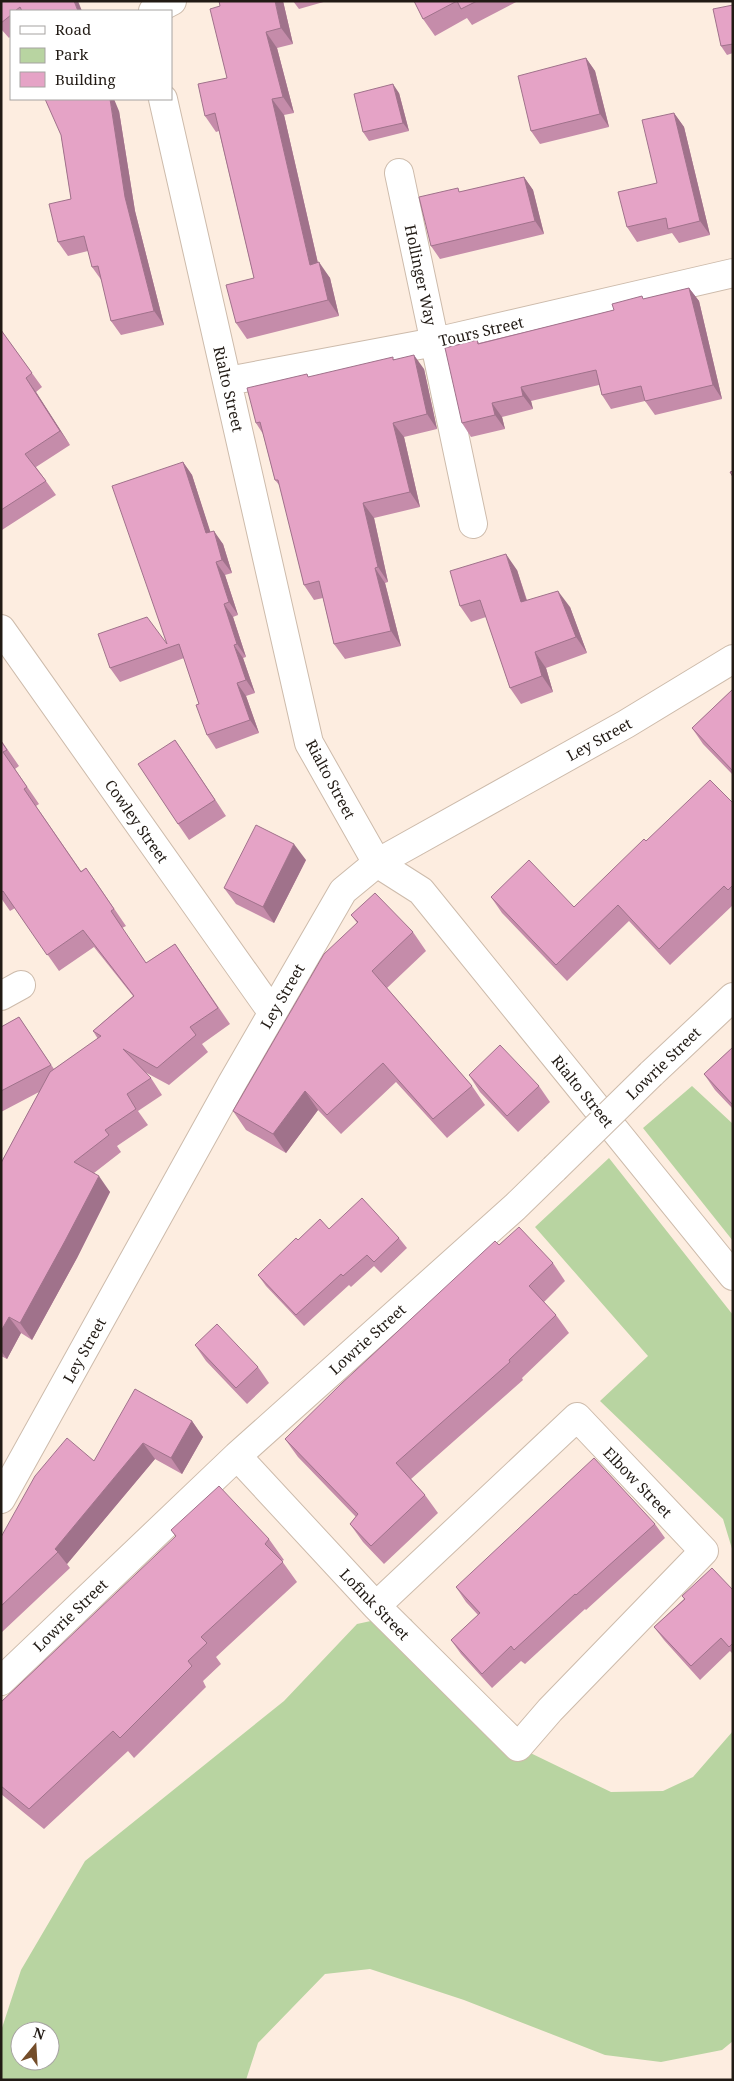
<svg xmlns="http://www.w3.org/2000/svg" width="734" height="2081" font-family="'Noto Serif',serif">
<rect width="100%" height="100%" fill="#fdede0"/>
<path fill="#b8d4a1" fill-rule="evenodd" d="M692 1086 733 1124V1241L643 1128Z
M609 1158 733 1315V1552L723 1519 600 1401 648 1356 535 1227Z
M389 1617 411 1619 452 1683 518 1747 611 1792 663 1791 693 1777 733 1731V2041L722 2050 661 2062 605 2055 464 2000 370 1969 325 1974 258 2043 246 2080H1V2031L21 1970 85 1861 284 1701 357 1624ZM20 2031H50V2061H20Z"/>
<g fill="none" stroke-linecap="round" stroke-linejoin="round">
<defs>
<path id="minor" d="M153 11 172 1
M163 99 309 743 377 863 421 891 733 1276
M399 173 473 524
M228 381 435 342 733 273
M1 629 272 1012
M1 996 21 985
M651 1074 733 997
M237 1456 376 1606 518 1747 550 1710 704 1551 577 1417 376 1606
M1 1499 232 1083 343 891 377 863 626 724 733 659
M1 1681 237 1456 515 1207 554 1169"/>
</defs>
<use href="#minor" stroke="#cdbbab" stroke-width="30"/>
<use href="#minor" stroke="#fff" stroke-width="28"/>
<defs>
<path id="minor-bridge" d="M554 1169 651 1074"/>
</defs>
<use href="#minor-bridge" stroke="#cdbbab" stroke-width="30" stroke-linecap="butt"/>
<use href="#minor-bridge" stroke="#fff" stroke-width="28"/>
</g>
<path fill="#c58caa" d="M1 1 82 11H11V36L9 38 1 29Z
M283 1 293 44 277 48 294 113 284 115 318 263 330 278 339 316 247 339 236 323 254 278 219 131 216 132 205 116 227 78Z
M293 1H327L299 9Z
M414 1H518L472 25 467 18 435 36 423 19Z
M733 5V53L727 55 721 46Z
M586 58 595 71 609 127 540 144 531 131Z
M399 93 409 131 369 141 363 132Z
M119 111 135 211 164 325 121 335 111 321 102 281 92 267 88 251 68 256 58 242 71 199 61 135Z
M674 113 684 127 710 235 679 243 672 233 637 242 627 227 657 183Z
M524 177 533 190 544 234 440 259 431 246 460 192Z
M689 288 699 301 722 399 655 415 645 401 611 409 602 395 599 385 531 401 533 409 502 417 505 429 471 437 462 423 477 340 479 343 550 326 614 310 644 299Z
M1 330 42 387 36 392 70 445 36 467 56 495 2 530Z
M394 359 424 369 437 429 404 437 420 507 374 518 388 582 385 583 401 646 345 659 334 644 323 598 314 600 304 585 280 486 275 480 263 434 256 423 310 377Z
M183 462 192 475 210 532 223 544 232 573 225 575 238 615 233 617 246 657 243 658 255 693 246 696 259 733 216 749 207 735 199 704 184 658 120 682 110 668 167 644Z
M517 570 527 600 570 607 587 653 546 668 553 692 521 704 510 688 486 617 471 622 460 606Z
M733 689V775L703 744 692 728Z
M1 740 19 766 15 769 39 804 36 806 81 871 86 868 98 885 126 926 122 928 146 963 175 944 230 1024 202 1044 208 1052 169 1085 143 1071 151 1078 162 1095 138 1111 148 1125 117 1146 121 1152 94 1173 110 1192 77 1258 32 1340 21 1333 7 1359 1 1356V1163L39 1092 1 1112V1027L19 1017 54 1069 98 1039 93 1031 133 996 94 947 59 971 15 908 10 911 1 898Z
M175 740 226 816 189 840 178 824Z
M733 803V905L670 965 629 921 567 981 502 913 491 897 574 907 646 841Z
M306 860 274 923 236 904 224 888Z
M351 915 413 932 426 951 387 988 472 1086 485 1105 447 1138 396 1082 341 1134 318 1110 286 1153 246 1130 233 1111 357 923Z
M733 1047V1109L715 1090 704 1074Z
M469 1075 539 1086 550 1102 518 1132 480 1092Z
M329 1229 399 1238 407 1248 381 1273 374 1266 351 1287 349 1285 304 1326 266 1286 258 1275Z
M499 1245 553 1263 565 1281 544 1302 556 1315 569 1333 522 1378 523 1380 411 1479 425 1495 438 1513 384 1564 363 1542 350 1524 356 1517 298 1457 285 1439Z
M195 1345 258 1367 269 1383 247 1404 206 1361Z
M192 1421 203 1437 182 1474 155 1459 67 1564 70 1568 1 1633V1537L94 1461Z
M655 1524 665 1538 586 1610 585 1609 525 1664 521 1661 492 1688 461 1654 451 1640 478 1615 466 1602 456 1587Z
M171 1530 269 1539 284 1560 282 1561 297 1582 216 1657 221 1664 203 1681 206 1687 134 1758 128 1751 44 1829 1 1794V1702L176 1537Z
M733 1590V1654L730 1651 700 1680 664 1640 654 1627 684 1599 682 1596Z"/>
<path fill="#a0728b" d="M74 1H78L82 11H78Z
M275 1H283L293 44 281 28Z
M266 32 277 48 294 113 283 97Z
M586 58 595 71 609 127 600 114Z
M393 84 399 93 409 131 403 123Z
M110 99H114L119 111 135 211 164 325 154 311 125 197Z
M272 99 284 115 322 281 310 265Z
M674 113 684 127 710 235 700 221Z
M524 177 533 190 544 234 535 221Z
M319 262 330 278 339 316 328 300Z
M689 288 699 301 722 399 713 385Z
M414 355 424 369 437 429 427 414Z
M26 378 36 392 70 445 60 431Z
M521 387 531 401 533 409 523 396Z
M492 403 502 417 505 429 495 415Z
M393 423 404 437 420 507 410 492Z
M183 462 192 475 215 546 206 533Z
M363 503 374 518 388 582 378 567Z
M214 531 223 544 232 573 222 560Z
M506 554 517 570 532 618 521 602Z
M216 562 225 575 238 615 229 602Z
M375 568 385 583 401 646 391 631Z
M558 591 570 607 587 653 576 637Z
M224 604 233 617 246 657 237 644Z
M234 645 243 658 255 693 246 680Z
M535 652 546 668 553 692 542 676Z
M237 683 246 696 259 733 250 720Z
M175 740 186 756 226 816 215 800Z
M294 844 306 860 274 923 263 907Z
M305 1091 318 1110 286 1153 273 1134Z
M99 1176 110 1192 77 1258 32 1340 20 1323Z
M9 1317 21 1333 7 1359 1 1351V1331Z
M192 1421 203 1437 182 1474 171 1458Z
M143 1443 155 1459 67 1564 55 1549Z"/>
<path fill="#e5a3c6" stroke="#a0728b" d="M1 1H74L78 11H22L20 7 15 11H11V15L1 23Z
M219 1H275L281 28 266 32 283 97 272 99 310 265 319 262 328 300 236 323 226 285 254 278 215 113 205 116 198 84 227 78 210 9 220 6Z
M414 1H477L461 9 457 1 423 19Z
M733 5V44L721 46 713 9Z
M586 58 600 114 531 131 518 76Z
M393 84 403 123 363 132 354 94Z
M45 99H110L125 197 154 311 111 321 98 266 92 267 84 236 58 242 49 204 71 199 61 135Z
M674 113 700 221 668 229 666 218 627 227 618 192 657 183 642 120Z
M524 177 535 221 431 246 419 197 458 188 459 192Z
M689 288 713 385 645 401 641 386 602 395 596 370 521 387 523 396 492 403 495 415 462 423 445 348 477 340 478 344 614 310 612 304 642 296 643 299Z
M1 330 32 373 26 378 60 431 25 454 46 481 1 510Z
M414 355 427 414 393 423 410 492 363 503 378 567 375 568 391 631 334 644 319 581 304 585 278 480H275L260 422 256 423 247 388 307 374 308 377 393 357V360Z
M183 462 206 533 214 531 222 560 216 562 229 602 224 604 237 644 234 645 246 680 237 683 250 720 207 735 196 705 199 704 179 644 110 668 98 634 147 617 167 644 112 486Z
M733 471V477L730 472Z
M506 554 521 602 558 591 576 637 535 652 542 676 510 688 480 600 460 606 450 571Z
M733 689V771L692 728Z
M175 740 215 800 178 824 138 764Z
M1 741 7 750 3 752 27 787 24 789 81 872 86 868 114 909 111 911 146 963 175 944 218 1008 190 1027 196 1035 157 1068 123 1049 151 1078 127 1094 136 1109 105 1130 109 1135 74 1162 99 1176 65 1241 20 1323 9 1317 1 1331V1163L50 1072 101 1036 93 1031 134 996 83 930 47 955 3 891 1 892Z
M710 780 733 803V885L728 890 724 886 659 949 618 905 556 965 491 897 529 860 574 907 644 839 646 841Z
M256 825 294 844 263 907 224 888Z
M375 893 413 932 372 971 472 1086 433 1119 383 1063 327 1115 305 1091 273 1134 233 1111 324 954 358 922 351 915Z
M19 1017 51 1065 1 1091V1027Z
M500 1045 539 1086 507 1116 469 1075Z
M733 1047V1105L704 1074Z
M362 1198 399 1238 374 1262 367 1255 343 1276 341 1274 296 1315 258 1275 296 1238 298 1240 320 1219 329 1229Z
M519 1227 553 1263 529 1286 556 1315 509 1360 510 1362 396 1463 425 1495 371 1546 350 1524 358 1514 285 1439 341 1384 495 1241 499 1245Z
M217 1324 258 1367 236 1388 195 1345Z
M135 1389 192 1421 171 1458 143 1443 55 1549 58 1552 1 1606V1537L35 1476 67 1438 94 1461Z
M594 1458 655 1524 576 1595 575 1594 514 1650 511 1646 482 1674 451 1640 480 1613 456 1587Z
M219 1486 269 1539 265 1544 283 1562 201 1637 207 1643 188 1661 192 1666 120 1738 113 1731 29 1809 1 1786V1702L176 1536 171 1530Z
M712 1568 733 1590V1643L729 1647 721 1638 691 1666 654 1627 685 1599 682 1596Z"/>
<g text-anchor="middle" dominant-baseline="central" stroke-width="4.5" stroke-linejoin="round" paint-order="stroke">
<g font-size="15" fill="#211a14" stroke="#fff">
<text transform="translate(421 275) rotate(78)">Hollinger Way</text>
<text transform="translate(481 331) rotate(-13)">Tours Street</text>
<text transform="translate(229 389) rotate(77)">Rialto Street</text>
<text transform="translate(599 739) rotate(-29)">Ley Street</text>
<text transform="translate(331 779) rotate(62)">Rialto Street</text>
<text transform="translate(137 821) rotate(55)">Cowley Street</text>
<text transform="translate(282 996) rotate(-60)">Ley Street</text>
<text transform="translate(663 1063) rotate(-44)">Lowrie Street</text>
<text transform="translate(583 1091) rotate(51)">Rialto Street</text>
<text transform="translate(367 1339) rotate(-42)">Lowrie Street</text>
<text transform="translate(84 1350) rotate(-61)">Ley Street</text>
<text transform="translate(638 1482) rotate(46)">Elbow Street</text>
<text transform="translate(375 1604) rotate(46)">Lofink Street</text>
<text transform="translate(70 1615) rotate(-44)">Lowrie Street</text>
</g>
</g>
<rect width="734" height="2081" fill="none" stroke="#211a14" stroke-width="5"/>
<rect x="10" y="10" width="162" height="90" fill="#ffffff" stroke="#a6a3a1"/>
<rect x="20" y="26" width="25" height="8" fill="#ffffff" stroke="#a6a3a1"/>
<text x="55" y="35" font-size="15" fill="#211a14">Road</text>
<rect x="20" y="48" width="25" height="15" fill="#b8d4a1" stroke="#a6a3a1"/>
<text x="55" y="60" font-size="15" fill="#211a14">Park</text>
<rect x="20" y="72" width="25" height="15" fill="#e5a3c6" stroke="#a6a3a1"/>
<text x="55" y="85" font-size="15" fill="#211a14">Building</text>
<g transform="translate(35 2046) rotate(18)"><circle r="24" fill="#ffffff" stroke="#a6a3a1"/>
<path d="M0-4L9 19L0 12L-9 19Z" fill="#744d2a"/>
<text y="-8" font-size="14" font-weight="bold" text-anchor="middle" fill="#211a14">N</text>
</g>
</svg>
